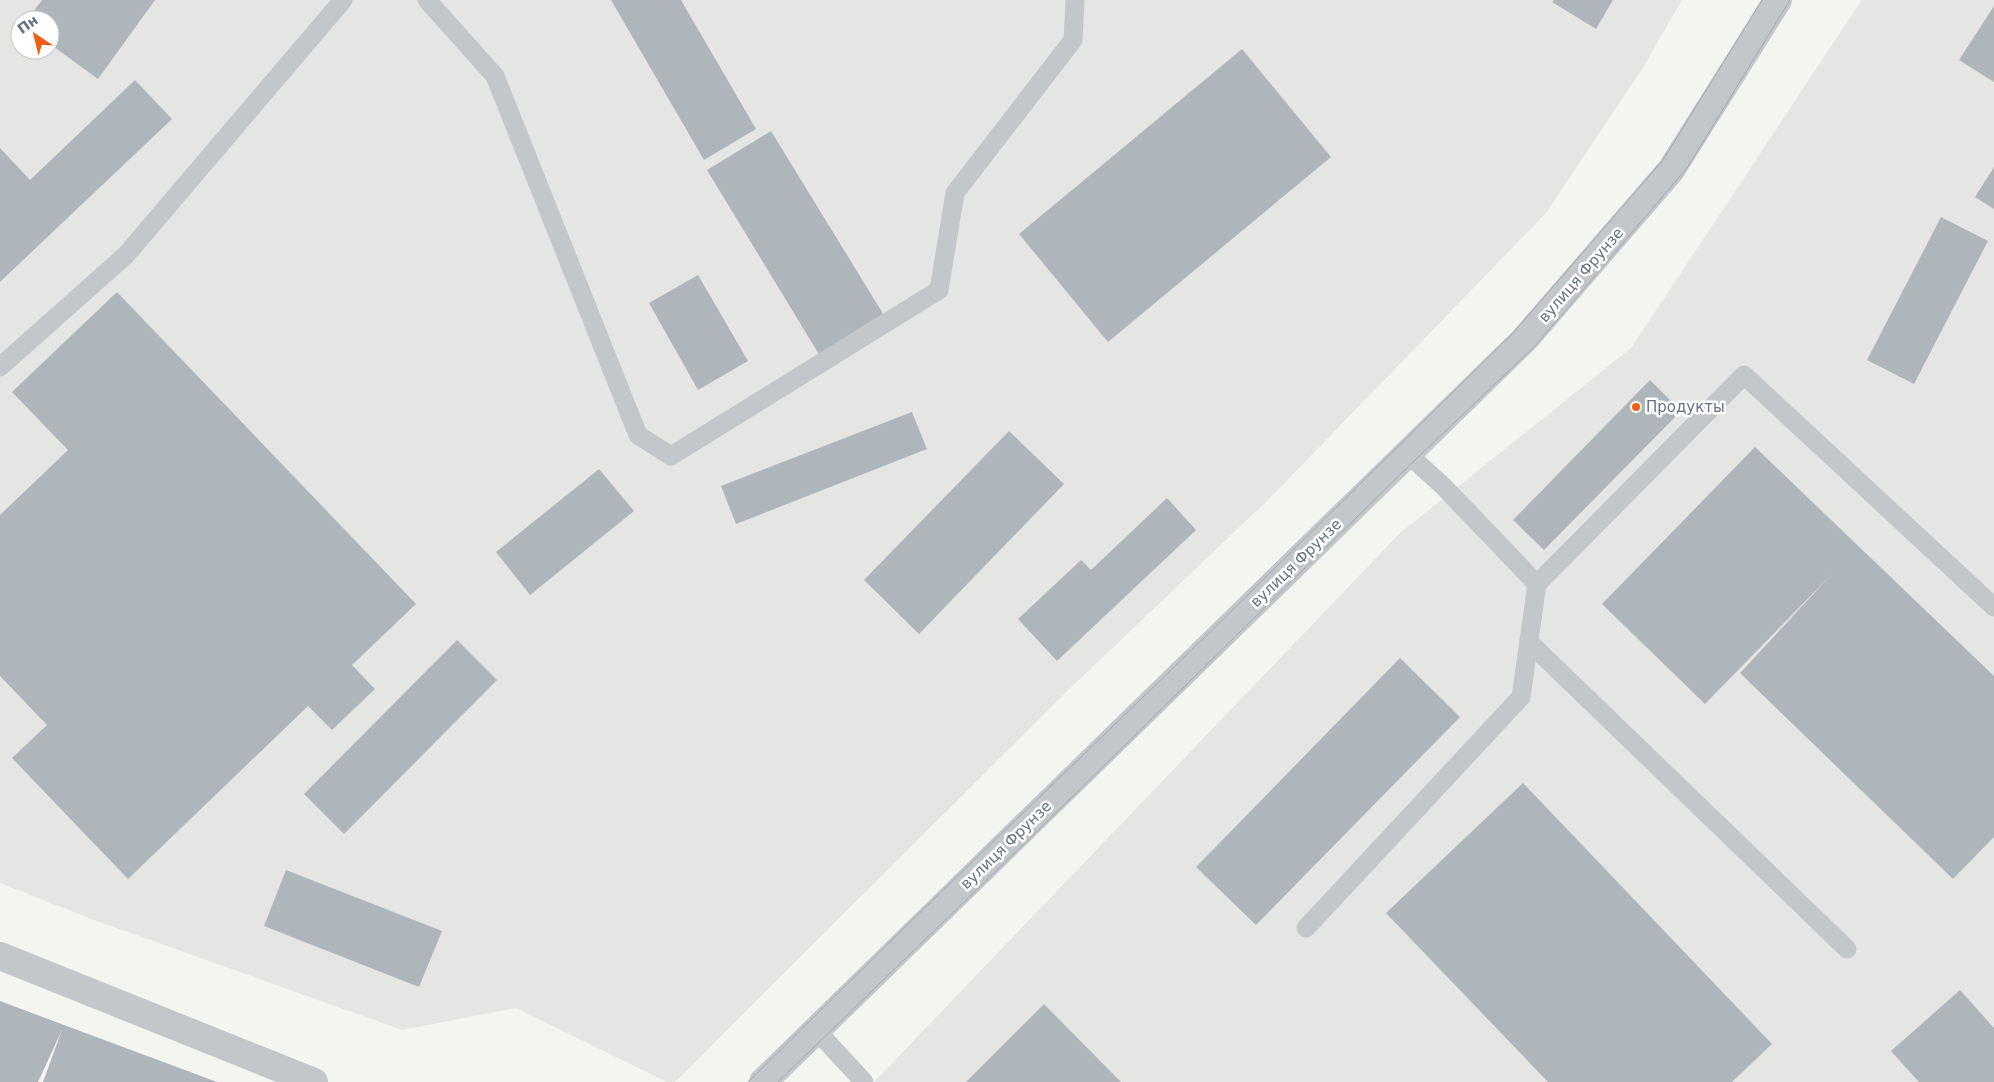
<svg xmlns="http://www.w3.org/2000/svg" width="1994" height="1082" font-family="'DejaVu Sans',sans-serif">
<rect width="100%" height="100%" fill="#f4f5f0"/>
<path fill="#e5e6e4" fill-rule="evenodd" d="M0 0H1682L1642 69 1546 213 1268 500 1061 697 675 1082H667L516 1008 402 1030 94 920 0 883ZM20 20H50V50H20Z
M1862 0H1994V1082H874L1400 533 1631 348Z"/>
<path fill="#aeb5bb" d="M42 0H155L98 79 50 44V20H27Z
M611 0H681L756 129 704 160Z
M1554 0H1613L1596 29 1552 2Z
M1994 6V82L1959 60Z
M1242 49 1331 157 1108 342 1019 234Z
M135 80 172 119 0 282V148L30 180Z
M771 131 885 317 820 356 707 170Z
M1994 167V209L1975 197Z
M1941 217 1988 241 1914 384 1867 360Z
M698 275 748 361 698 390 649 303Z
M117 292 416 604 352 665 375 689 332 730 308 706 128 879 12 758 47 725 0 676V515L68 450 12 392Z
M1650 380 1681 411 1544 550 1513 520Z
M912 412 927 449 736 524 721 486Z
M1009 431 1064 484 919 634 864 580Z
M1755 447 1994 676V837L1953 879 1740 673 1832 574 1705 704 1602 604Z
M599 469 634 511 530 595 496 552Z
M1167 498 1196 530 1057 661 1018 619 1081 560 1091 570Z
M457 640 497 680 344 834 304 794Z
M1400 658 1460 717 1256 925 1196 867Z
M1523 783 1772 1044 1732 1082H1548L1386 913Z
M286 870 442 931 419 987 264 926Z
M1960 990 1994 1028V1082H1919L1891 1051Z
M0 1001 64 1025 217 1082H43L62 1030 38 1082H0Z
M1044 1004 1121 1082H966Z"/>
<g fill="none" stroke-linecap="round" stroke-linejoin="round">
<path stroke="#c3c7ca" stroke-width="19" d="M427 0 495 76 638 435 671 456 939 290 955 193 1073 40 1075 0
M0 367 126 255 343 0
M1408 454 1444 487 1537 584 1744 375 1994 607
M1529 642 1847 949
M1306 928 1521 697 1537 584
M816 1030 864 1082"/>
<path stroke="#c3c7ca" stroke-width="28" d="M0 956 314 1082
M763 1082 1524 340 1671 170 1778 0"/>
<path stroke="#a3a8af" stroke-width="1" d="M748 1082 904 928 1201 641 1513 333 1663 160 1762 0
M778 1082 1065 804 1415 460 1535 346 1687 168 1790 0"/>
</g>
<circle fill="#f15d14" stroke="#fff" stroke-width="2" cx="1636" cy="407" r="5"/>
<g text-anchor="middle" dominant-baseline="central" stroke-width="5" stroke-linejoin="round" paint-order="stroke">
<g font-size="15" fill="#617184" stroke="#fff">
<text transform="translate(1581 275) rotate(-49)">вулиця Фрунзе</text>
<text transform="translate(1296 563) rotate(-44)">вулиця Фрунзе</text>
<text transform="translate(1006 845) rotate(-44)">вулиця Фрунзе</text>
</g>
<g font-size="15" fill="#617184" stroke="#fff" text-anchor="start">
<text x="1646" y="407">Продукты</text>
</g>
</g>
<g transform="translate(35 35) rotate(325)"><circle r="24" fill="#ffffff" stroke="#c0c6ce"/>
<path d="M0-4L9 19L0 12L-9 19Z" fill="#f15d14"/>
<text y="-8" font-size="14" font-weight="bold" text-anchor="middle" fill="#617184">Пн</text>
</g>
</svg>
